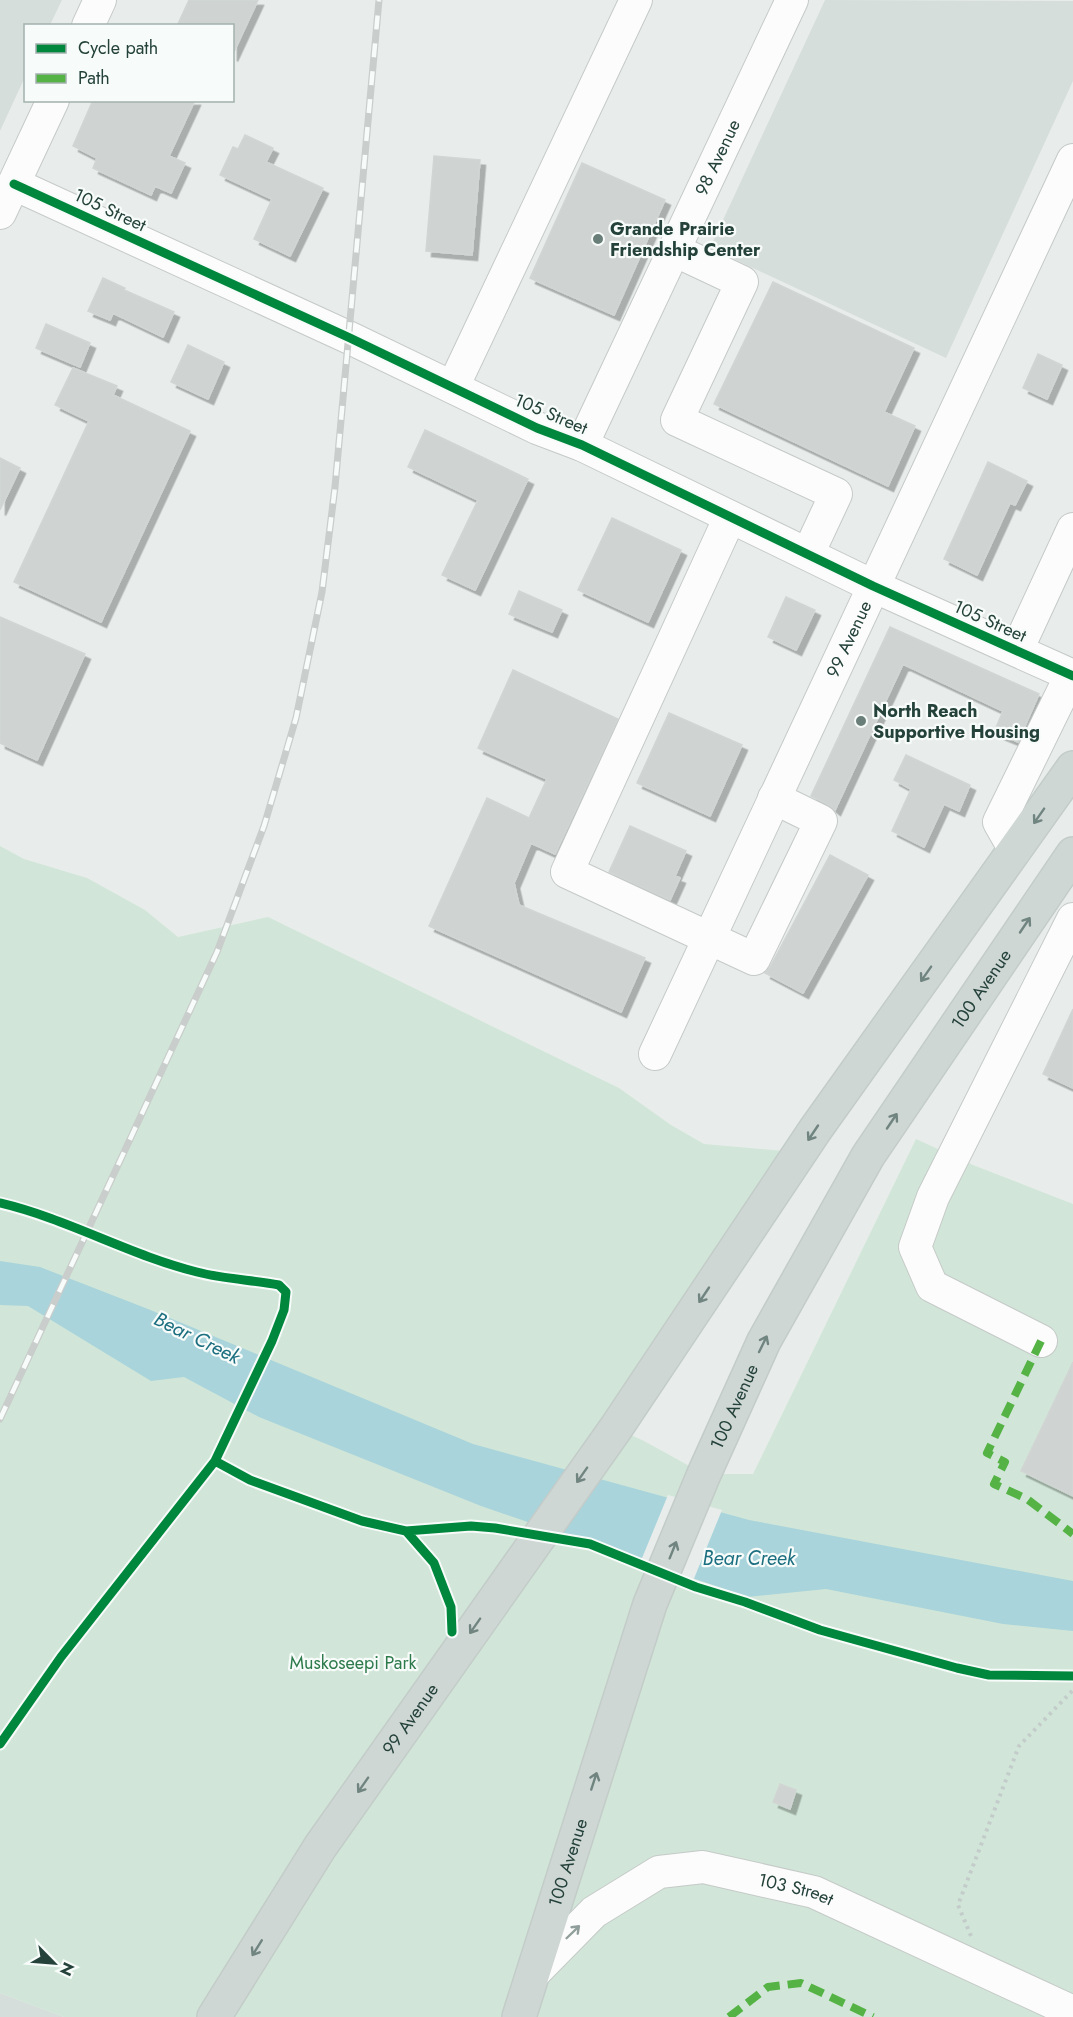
<svg xmlns="http://www.w3.org/2000/svg" width="1073" height="2017" font-family="Jost,sans-serif">
<defs>
<filter id="shadow"><feDropShadow dx="5.5" dy="5.5" stdDeviation="0" flood-color="#0004"/></filter>
</defs>
<rect width="100%" height="100%" fill="#e8edeb"/>
<path fill="#d6dedb" d="M0 0H62L50 25 26 26 25 77 0 131Z
M825 0 1073 1V81L946 358 710 248Z
M0 1993 64 2017H0Z"/>
<path fill="#d1e6d8" d="M0 846 24 859 87 878 145 910 178 937 268 917 619 1088 671 1125 704 1144 784 1151 616 1428 644 1441 704 1474H753L916 1139 973 1165 1073 1204V2017H64L0 1993Z"/>
<path fill="#a9d4db" d="M0 1261 40 1267 148 1309 473 1444 749 1520 1073 1581V1631L1003 1624 826 1589 748 1597 481 1506 259 1417 184 1377 151 1381 28 1306 0 1305Z"/>
<path fill="#e8edeb" d="M668 1495 722 1510 693 1581 640 1563Z"/>
<path fill="#cfd4d2" stroke="#d1d6d4" stroke-width="1.5" filter="url(#shadow)" d="M189 0H258L232 56V26H177Z
M93 100H195L169 156 185 163 171 193 155 186 151 195 93 168 97 158 73 146Z
M245 135 273 148 266 162 323 188 290 256 254 239 272 199 220 175 233 147 238 149Z
M434 156 480 160 472 255 426 251Z
M582 163 665 200 614 315 530 278Z
M103 278 125 288 124 290 174 312 163 337 113 313 110 320 88 311Z
M773 282 914 348 884 412 915 426 888 486 714 404Z
M46 324 90 343 80 367 36 348Z
M188 345 224 362 208 399 171 382Z
M1038 354 1062 365 1047 399 1023 388Z
M73 368 117 386 113 395 190 431 101 622 14 582 89 421 55 405Z
M425 430 528 479 475 590 442 575 478 500 408 467Z
M0 458 20 468 0 510Z
M988 462 1027 481 1015 505 1010 503 977 575 944 559Z
M612 518 681 550 648 622 578 590Z
M519 591 562 610 552 632 509 614Z
M786 597 815 610 796 650 768 637Z
M0 617 85 654 37 760 0 743Z
M890 627 1039 694 1018 742 994 732 1003 711 903 664 835 810 829 805 811 796Z
M513 670 618 719 555 854 531 843 514 883 519 905 645 958 621 1012 429 926 487 798 529 818 547 779 478 748Z
M669 713 742 745 710 816 637 783Z
M906 755 970 785 959 811 944 804 924 847 892 831 911 789 894 780Z
M630 826 686 851 675 876 680 878 670 900 609 872Z
M830 855 868 875 803 993 765 973 770 967Z
M1073 1009V1088L1043 1074Z
M1073 1362V1496L1021 1471Z
M780 1784 796 1790 790 1809 773 1802Z"/>
<g fill="none" stroke-linecap="round" stroke-linejoin="round">
<defs>
<g id="minor">
<path d="M88 26 100 0"/>
<path d="M14 184 350 338 537 428 582 445 873 586 1073 676"/>
<path d="M0 213 53 100"/>
<path d="M674 250 742 282 677 420 836 494 808 554"/>
<path d="M453 387 636 0"/>
<path id="s1" d="M582 445 792 0"/>
<path d="M730 517 567 872 754 959 821 821 774 798"/>
<path d="M1017 650 1073 529"/>
<path d="M1015 850 999 822 1071 675"/>
<path id="s2" d="M655 1054 1073 160"/>
<path d="M1041 1341 932 1286 915 1247 933 1197 1073 919"/>
<path id="s3" d="M533 1974 594 1912 659 1872 703 1867 814 1892 1073 2012"/>
</g>
<g id="major">
<path id="s4" d="M214 2017 320 1847 616 1428 815 1130 1073 768"/>
<path id="s5" d="M519 2017 650 1604 704 1474 764 1341 868 1156 1073 854"/>
</g>
</defs>
<use href="#minor" stroke="#c5cac8" stroke-width="34"/>
<use href="#major" stroke="#c3ccc9" stroke-width="36"/>
<path stroke="#c3ccca" stroke-width="4" stroke-dasharray="3 4.5" stroke-linecap="butt" d="M971 1936 958 1905 1019 1746 1073 1690"/>
<use href="#minor" stroke="#fcfcfc" stroke-width="32"/>
<use href="#major" stroke="#cfd7d5" stroke-width="33"/>
<defs>
<path id="rail" d="M0 1419 217 952 264 826 296 718 322 592 335 487 379 0"/>
</defs>
<use href="#rail" stroke="#c9cdcc" stroke-width="7"/>
<use href="#rail" stroke="#f7fbf9" stroke-width="4.5" stroke-dasharray="14" stroke-linecap="butt"/>
<path stroke="#55b346" stroke-width="8" stroke-dasharray="15 8" stroke-linecap="butt" d="M1041 1341 987 1453 1005 1462 994 1484 1027 1499 1073 1534
M729 2017 768 1987 801 1983 873 2017"/>
<defs>
<path id="cycleway" d="M14 184 350 338 537 428 582 445 873 586 1073 676
M0 1203C68 1219 129 1255 197 1272 223 1279 252 1280 279 1285L286 1292 284 1310 272 1341 215 1461 250 1480 362 1521 406 1531 471 1526 495 1528 590 1544 696 1587 745 1602 820 1630 957 1668 989 1675 1073 1676
M406 1531 434 1563 451 1607 452 1632
M0 1744 61 1657 215 1461"/>
</defs>
<use href="#cycleway" stroke="#f7fbf9" stroke-width="13"/>
<use href="#cycleway" stroke="#00873e" stroke-width="9"/>
</g>
<defs><path id="oneway-shaft" d="M-6 0H5M1.5-3L5.5 0L1.5 3" fill="none" stroke-width="1.6" stroke-linecap="round" stroke-linejoin="round" transform="scale(1.5)"/></defs>
<g stroke="#718580">
<use href="#oneway-shaft" transform="translate(1039 816) rotate(125)"/>
<use href="#oneway-shaft" transform="translate(1025 925) rotate(-56)"/>
<use href="#oneway-shaft" transform="translate(926 974) rotate(125)"/>
<use href="#oneway-shaft" transform="translate(892 1121) rotate(-56)"/>
<use href="#oneway-shaft" transform="translate(813 1133) rotate(124)"/>
<use href="#oneway-shaft" transform="translate(704 1295) rotate(124)"/>
<use href="#oneway-shaft" transform="translate(763 1344) rotate(-64)"/>
<use href="#oneway-shaft" transform="translate(582 1475) rotate(125)"/>
<use href="#oneway-shaft" transform="translate(673 1550) rotate(-68)"/>
<use href="#oneway-shaft" transform="translate(475 1626) rotate(125)"/>
<use href="#oneway-shaft" transform="translate(594 1781) rotate(-72)"/>
<use href="#oneway-shaft" transform="translate(363 1785) rotate(125)"/>
<use href="#oneway-shaft" transform="translate(257 1948) rotate(122)"/>
</g>
<use stroke="#909f9b" href="#oneway-shaft" transform="translate(573 1932) rotate(-44)"/>
<g fill="#697e78" stroke="#f7fbf9" stroke-width="2">
<circle cx="598" cy="239" r="6"/>
<circle cx="861" cy="721" r="6"/>
</g>
<g text-anchor="middle" dominant-baseline="central" stroke-width="4.5" stroke-linejoin="round" paint-order="stroke">
<g font-size="18" fill="#24423a" stroke="#f7fbf9">
<text stroke="none"><textPath href="#s1" startOffset="318">98 Avenue</textPath></text>
<text transform="translate(110 210) rotate(25)">105 Street</text>
<text transform="translate(551 414) rotate(23)">105 Street</text>
<text transform="translate(990 621) rotate(24)">105 Street</text>
<text stroke="none"><textPath href="#s2" startOffset="458">99 Avenue</textPath></text>
<text stroke="none"><textPath href="#s5" startOffset="1134">100 Avenue</textPath></text>
<text stroke="none"><textPath href="#s5" startOffset="648">100 Avenue</textPath></text>
<text stroke="none"><textPath href="#s4" startOffset="357">99 Avenue</textPath></text>
<text stroke="none"><textPath href="#s5" startOffset="162">100 Avenue</textPath></text>
<text stroke="none"><textPath href="#s3" startOffset="303">103 Street</textPath></text>
</g>
<g font-size="18" font-weight="bold" fill="#24423a" stroke="#f7fbf9" text-anchor="start">
<text x="610" y="229">Grande Prairie<tspan x="610" dy="21">Friendship Center</tspan></text>
<text x="873" y="711">North Reach<tspan x="873" dy="21">Supportive Housing</tspan></text>
</g>
<g font-size="18" fill="#2d7a4b" stroke="#f7fbf9">
<text x="353" y="1663">Muskoseepi Park</text>
</g>
<g font-size="20" font-style="italic" fill="#1c6f80" stroke="#f7fbf9">
<text transform="translate(197 1338) rotate(26)">Bear Creek</text>
<text x="749" y="1558">Bear Creek</text>
</g>
</g>
<rect x="24" y="24" width="210" height="78" fill="#f7fbf9" stroke="#a3b1ad" stroke-width="1.5"/>
<rect x="36" y="44" width="30" height="9" fill="#00873e" stroke="#a3b1ad" stroke-width="1.5"/>
<text x="78" y="54" font-size="18" fill="#24423a">Cycle path</text>
<rect x="36" y="74" width="30" height="9" fill="#55b346" stroke="#a3b1ad" stroke-width="1.5"/>
<text x="78" y="84" font-size="18" fill="#24423a">Path</text>
<g transform="translate(54 1963) rotate(115)" stroke="#f7fbf9" stroke-width="4.5" paint-order="stroke">
<path d="M0-4.5L10 22L0 15L-10 22Z" fill="#24423a"/>
<text y="-9" font-size="16" font-weight="bold" text-anchor="middle" fill="#24423a">N</text>
</g>
</svg>
